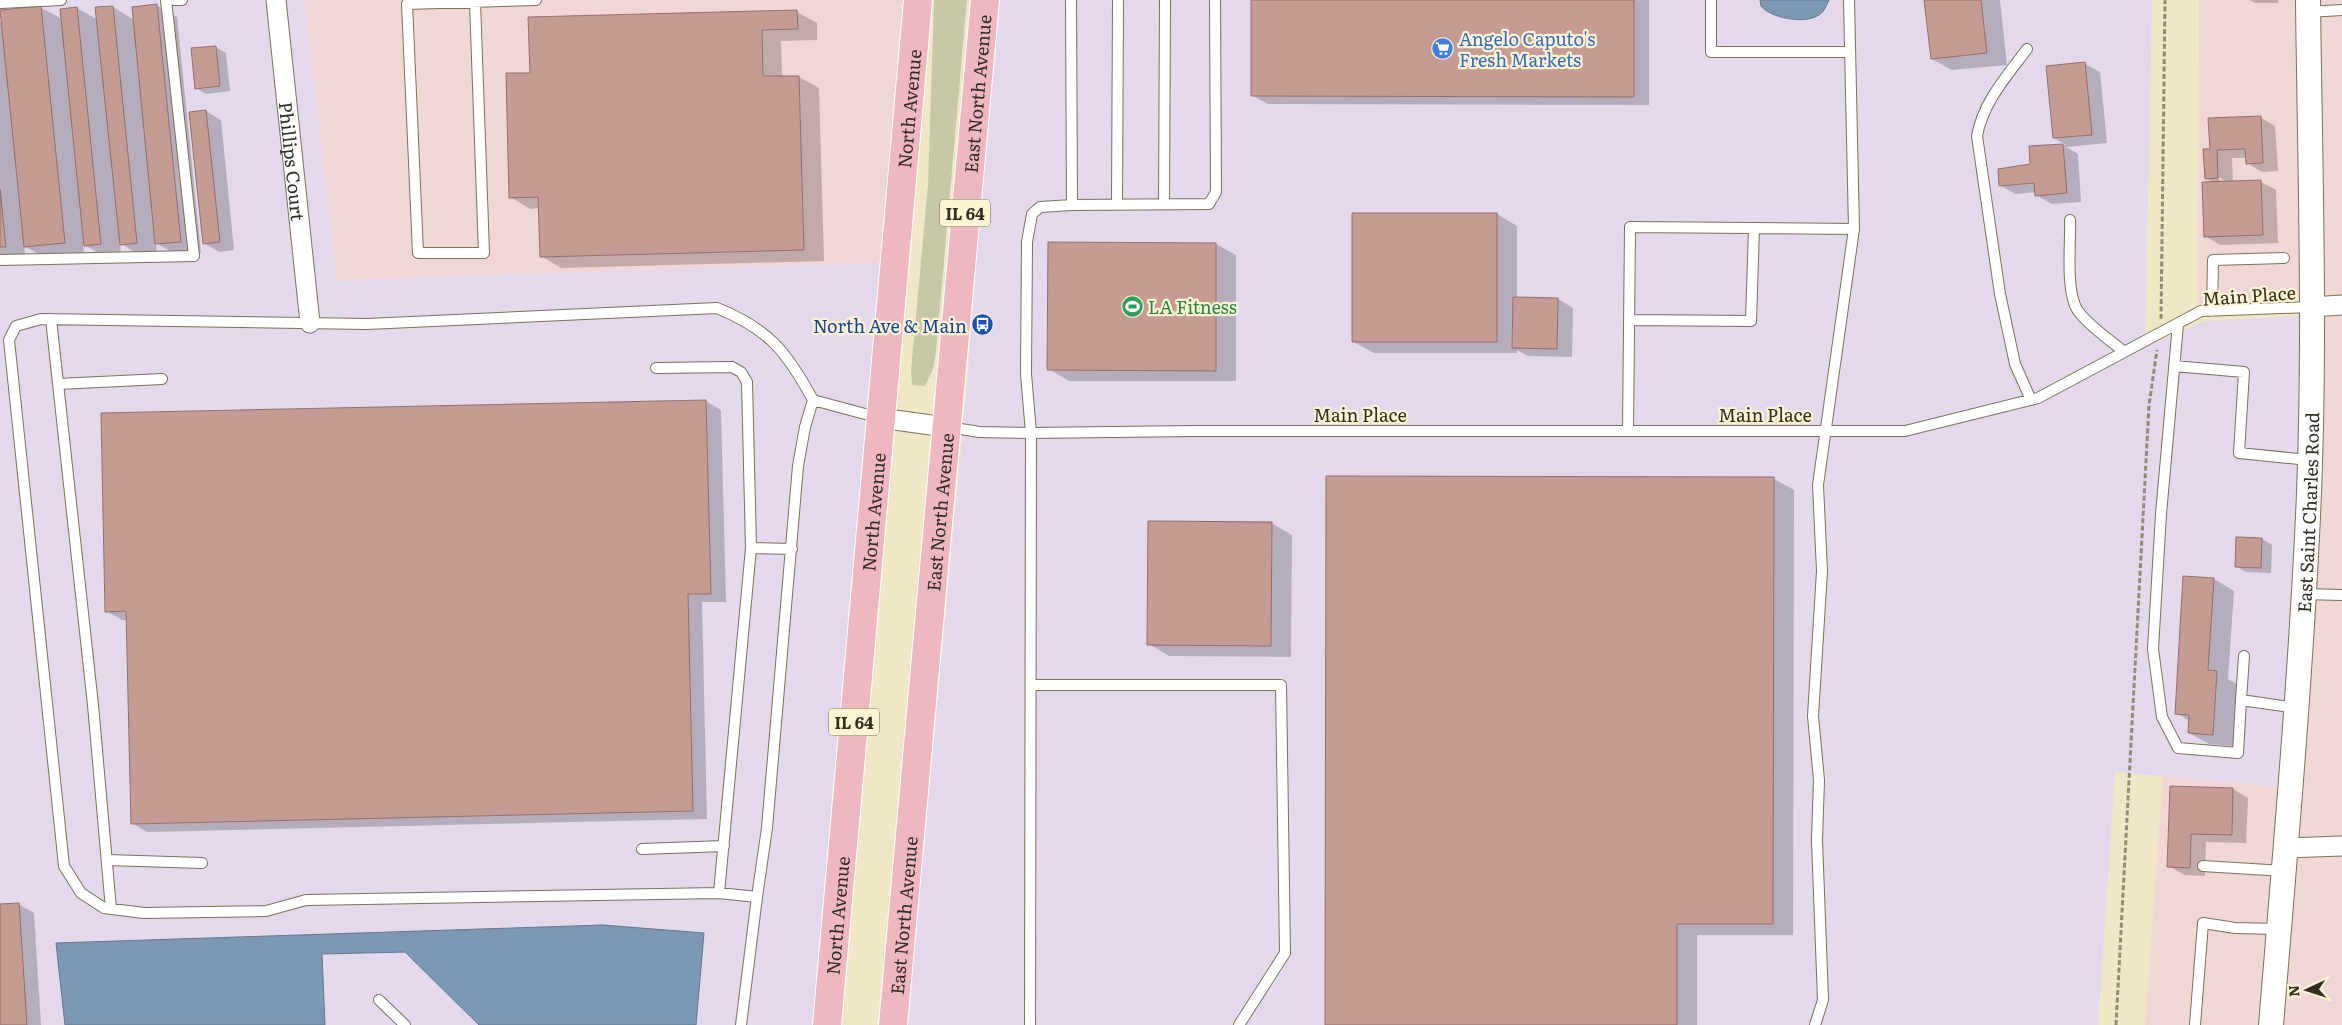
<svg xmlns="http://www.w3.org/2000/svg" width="2342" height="1025" font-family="Literata,serif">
<rect width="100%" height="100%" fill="#f0e7c7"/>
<path fill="#f0d6d5" d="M305 0H904L881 262 336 280Z
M2199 0H2301L2305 299 2198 304Z
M2318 0H2342V296L2320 298Z
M2342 310V1025H2145L2163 775 2297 789 2318 312Z"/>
<path fill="#e3d8ec" d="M0 0H305L337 280 881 262 813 1025H0Z
M995 0H2152L2145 347 2204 321 2305 316 2284 787 2115 772 2098 1025H907L967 387Z"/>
<path fill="#c6c8a7" d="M934 0H967L936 352 933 369 925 386 912 385 911 371 928 185Z"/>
<path fill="#7c98b4" stroke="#667888" d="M1760 0H1829C1826 6 1824 13 1817 16 1803 24 1771 18 1761 6Z
M603 925 704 933 696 1025H479L405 952 322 954 325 1025H65L56 943Z"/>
<path fill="#0003" fill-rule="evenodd" d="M1253 0H1649V105L1268 104 1253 96Z
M1926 0H2000L2007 65 1952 70 1932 59Z
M2250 0H2278V3H2255Z
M156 5 177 17 201 253 177 255 156 243 157 254 141 256 120 243 121 255 105 257 83 244 84 254 46 258 24 246 26 258 10 259 0 254V21L3 23 40 7 62 19 77 8 98 20 113 7 134 20Z
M797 12 817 23V40L781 41 782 77H799L819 88 824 261 561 268 541 256 540 208 530 209 510 197 531 74Z
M216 47 226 53 230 91 206 94 196 88 193 50Z
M2085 64 2100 72 2107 143 2066 147 2078 154 2081 202 2052 204 2036 195V192L2015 194 2000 185 2031 165 2030 148 2066 145 2054 138Z
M206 111 221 120 234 250 219 252 204 243Z
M2260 117 2275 126 2278 171 2262 172 2247 163V158H2232L2233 182H2261L2276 190 2278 243 2220 245 2205 236 2214 183 2206 178 2211 150ZM2219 177 2230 184 2229 186 2219 180Z
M1354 214H1497L1517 226V298L1558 299 1573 308 1572 357 1528 356 1517 350V353H1374L1354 342Z
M1216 244 1236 255V381H1069L1049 369Z
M706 401 721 410 726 602H702L707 819 147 832 132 823 127 620H122L106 611Z
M1774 479 1794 490 1793 935H1697V1025H1327Z
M1271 523 1292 535 1291 657 1169 656 1149 644Z
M2262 539 2272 545 2271 573 2246 572 2236 566Z
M2214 579 2234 591 2228 679 2237 684 2233 746 2209 744 2189 733 2190 721 2176 713Z
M2171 787 2233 789 2248 798 2246 843 2206 842 2205 876 2184 875 2169 866Z
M18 904 34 913 41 1025H0V905Z"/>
<path fill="#c69b93" stroke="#92716b" d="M1251 0H1634V97L1251 96Z
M1924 0H1981L1987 53 1931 59Z
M157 4 181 242 155 244 132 7Z
M41 6 65 243 24 247 0 10Z
M113 6 137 243 120 245 95 7Z
M77 7 101 244 84 246 60 9Z
M797 10 798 29 762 30 763 76H799L804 250 540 257 538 197 509 198 506 73H530L528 17Z
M216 46 220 86 195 89 191 48Z
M2085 62 2092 135 2053 138 2046 66Z
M206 110 220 242 203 244 189 112Z
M2261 116 2263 163 2246 164 2245 149 2217 150 2218 178 2205 179 2203 149H2210L2208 118Z
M2063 144 2067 193 2035 196 2034 183 1999 186 1998 169 2030 164 2029 146Z
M2261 180 2263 235 2204 237 2202 182Z
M0 189 6 247H0Z
M1352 213H1497V342H1352Z
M1048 242 1216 243V371L1047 370Z
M1513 297 1558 298 1557 349 1512 348Z
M706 400 711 594H688L693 811 131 824 126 611 105 612 101 413Z
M1326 476 1774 477 1773 924H1677V1025H1325Z
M1148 521 1272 522 1271 646 1147 645Z
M2236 537 2262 538 2261 568 2235 567Z
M2183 576 2214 578 2208 670 2217 671 2213 735 2188 733 2189 715 2175 714Z
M2170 786 2233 788 2232 835 2191 834 2190 868 2167 867Z
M19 903 27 1025H0V904Z"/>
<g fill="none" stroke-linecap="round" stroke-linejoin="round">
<defs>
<path id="service" d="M174 0H182
M1711 0V52H1848
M475 2 484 253H418L407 4 536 0
M0 3 61 0
M2308 12 2342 10
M2027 49C2007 76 1983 102 1977 136L2000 294 2015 364 2031 400
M1164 204 1165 0
M1072 205 1209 204 1216 192 1215 0
M1117 205 1118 0
M2070 220C2071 243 2065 292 2078 311 2090 327 2109 339 2124 352
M0 260 194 256 166 0
M2212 311 2213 260 2284 258
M51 319 93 705 111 909
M1629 320 1751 321 1754 228
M2178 324 2161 514 2153 649 2162 717 2178 748 2238 753 2241 700 2297 708
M2174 366 2244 372 2239 453 2309 460
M656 368 732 367 741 372 747 382 751 548 719 893
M58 384 162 379
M949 427 979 432 1031 433 1193 431H1905L2038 398 2201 311 2311 307
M1628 430 1630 227 1854 229
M751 548 792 549
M2304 594 2342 595
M1031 685H1281L1285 953 1239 1025
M2241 700 2244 656
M642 849 724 846
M107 860 202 863
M2203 866 2284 871
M757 897 767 828 798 466 805 427 813 400
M379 1000 405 1025
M741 1025 757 897 719 893 306 900 266 911 144 913 104 908 81 893 64 866 9 340 16 326 41 319 367 324 717 308C769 329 787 352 813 400L880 418
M1030 1025 1031 433 1026 374 1027 242 1032 214 1040 207 1072 205 1071 0
M1815 1025 1823 1000 1817 840 1819 780 1813 716 1822 571 1818 485 1854 229 1849 0
M2195 1025 2203 923 2235 928 2279 929"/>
<g id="minor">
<path id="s1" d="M276 0 310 323"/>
<path d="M2311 307 2342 305"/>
<path d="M881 418 945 427"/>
<path d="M2285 848 2342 846"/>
</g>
<g id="tertiary">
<path id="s2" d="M2271 1025C2285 855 2300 686 2308 516 2316 344 2310 172 2308 0"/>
</g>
<g id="primary">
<path id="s3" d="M827 1025 918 0"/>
<path id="s4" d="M893 1025 985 0"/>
</g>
</defs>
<use href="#service" stroke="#7a7256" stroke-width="12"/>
<use href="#minor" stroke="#7a7256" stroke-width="21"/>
<use href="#tertiary" stroke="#7a7256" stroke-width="26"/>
<use href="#primary" stroke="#fff" stroke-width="30"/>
<path stroke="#928c76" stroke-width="3" stroke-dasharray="5 2.5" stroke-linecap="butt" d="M2161 319 2165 0
M2116 1025 2149 405 2157 350"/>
<use href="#service" stroke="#fff" stroke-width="10"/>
<use href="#minor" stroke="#fff" stroke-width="19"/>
<use href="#tertiary" stroke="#fff" stroke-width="24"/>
<use href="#primary" stroke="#efb7bf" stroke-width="28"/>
</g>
<defs>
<symbol id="supermarket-disc" viewBox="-11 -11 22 22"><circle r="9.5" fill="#3f7fe0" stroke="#fdf4d4"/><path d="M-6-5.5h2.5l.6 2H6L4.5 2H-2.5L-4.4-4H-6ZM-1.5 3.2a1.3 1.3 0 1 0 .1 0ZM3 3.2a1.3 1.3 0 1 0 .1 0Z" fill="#fff"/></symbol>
<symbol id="stadium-disc" viewBox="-11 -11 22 22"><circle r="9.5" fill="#2e9e5b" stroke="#fdf4d4"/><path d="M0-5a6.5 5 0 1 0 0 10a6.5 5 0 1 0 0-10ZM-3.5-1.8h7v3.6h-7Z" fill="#fff"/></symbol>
<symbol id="bus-disc" viewBox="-11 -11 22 22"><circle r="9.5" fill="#1a4fb4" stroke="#fdf4d4"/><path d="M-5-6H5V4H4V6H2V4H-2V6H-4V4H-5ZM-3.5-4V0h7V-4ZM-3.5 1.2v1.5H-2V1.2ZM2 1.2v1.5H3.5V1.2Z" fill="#fff"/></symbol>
</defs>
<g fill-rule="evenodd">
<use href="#supermarket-disc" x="1430" y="36" width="25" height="25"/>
<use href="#stadium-disc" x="1120" y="294" width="25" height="25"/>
<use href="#bus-disc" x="970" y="312" width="25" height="25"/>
</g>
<g text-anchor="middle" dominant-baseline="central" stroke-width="4.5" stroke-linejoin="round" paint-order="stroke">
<g fill="#fdf4d4" stroke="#6f6957" stroke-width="1">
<rect x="940" y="199.5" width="50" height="27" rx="4"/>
<rect x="829" y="708.5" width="50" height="27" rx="4"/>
</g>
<g font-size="16" font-weight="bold" fill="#322e22">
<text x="965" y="213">IL 64</text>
<text x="854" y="722">IL 64</text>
</g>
<g font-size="18" fill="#366cbe" stroke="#fdf4d4" text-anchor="start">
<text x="1459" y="38">Angelo Caputo's<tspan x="1459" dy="21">Fresh Markets</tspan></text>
</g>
<g font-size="18" fill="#322e22" stroke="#fdf4d4">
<text stroke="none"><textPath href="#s4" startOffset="935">East North Avenue</textPath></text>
<text stroke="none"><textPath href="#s3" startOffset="920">North Avenue</textPath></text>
<text stroke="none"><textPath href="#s1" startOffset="162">Phillips Court</textPath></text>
<text transform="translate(2249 295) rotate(-4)">Main Place</text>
<text x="1360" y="414">Main Place</text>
<text x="1765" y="414">Main Place</text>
<text stroke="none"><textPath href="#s4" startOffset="515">East North Avenue</textPath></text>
<text stroke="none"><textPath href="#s3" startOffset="515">North Avenue</textPath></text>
<text stroke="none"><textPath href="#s2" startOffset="514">East Saint Charles Road</textPath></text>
<text stroke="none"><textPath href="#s3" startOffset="110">North Avenue</textPath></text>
<text stroke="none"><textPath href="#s4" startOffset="110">East North Avenue</textPath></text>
</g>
<g font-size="18" fill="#27864d" stroke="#fdf4d4" text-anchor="start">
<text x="1148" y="306">LA Fitness</text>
</g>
<g font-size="18" fill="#164399" stroke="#fdf4d4" text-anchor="end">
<text x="967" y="325">North Ave &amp; Main</text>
</g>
</g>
<g transform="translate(2307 990) rotate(266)" stroke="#fdf4d4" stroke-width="4" paint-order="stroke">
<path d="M0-4L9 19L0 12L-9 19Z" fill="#322e22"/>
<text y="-8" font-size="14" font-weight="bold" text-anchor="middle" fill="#322e22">N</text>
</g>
</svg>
